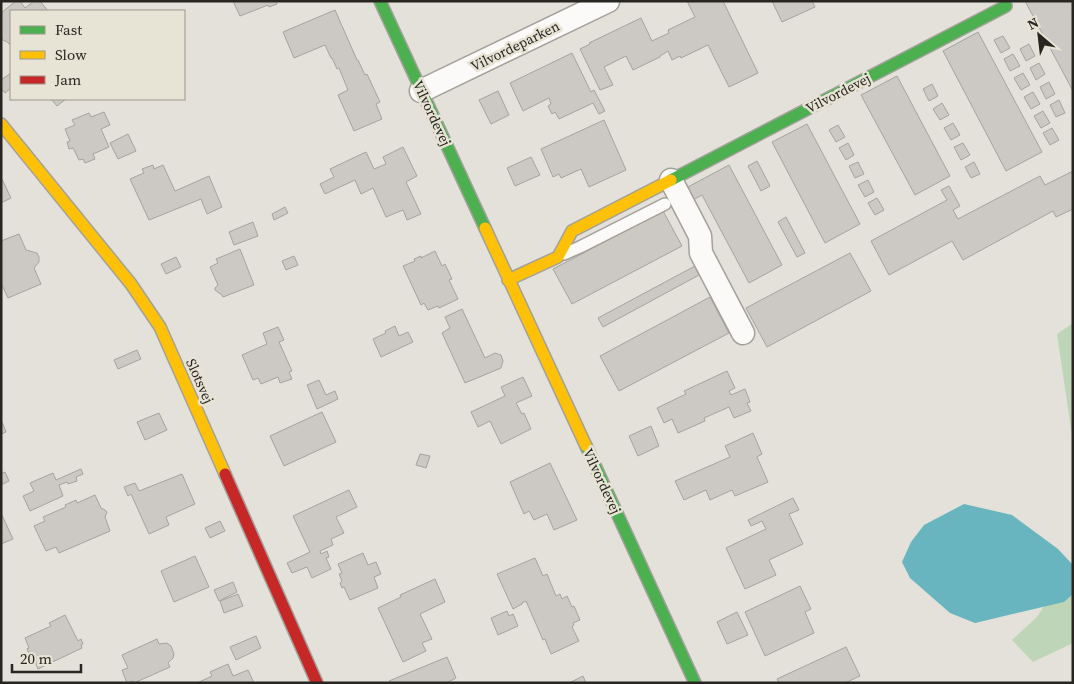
<svg xmlns="http://www.w3.org/2000/svg" width="1074" height="684" font-family="'Source Serif 4',serif">
<rect width="100%" height="100%" fill="#e3e1d9"/>
<path fill="#bed5b8" d="M1073 323V442L1057 334Z
M1073 561V643L1033 662 1012 640 1037 617Z"/>
<path fill="#68b5c0" d="M964 504 1012 515 1058 549 1073 565V594L1064 602 975 623 950 613 910 578 902 562 911 542 924 525Z"/>
<path fill="#ccc9c4" stroke="#a6a39e" d="M16 1H20L25 8 34 1H40L48 11H11V43L9 44 6 41H4L1 38V13Z
M233 1H276L277 4 269 7 268 5 240 16Z
M687 1H723L758 73 729 87 708 45 681 58 680 56 672 60 668 51 660 56V57L633 70 626 56 604 67 613 85 600 90 580 49 590 44 589 43 641 18 652 41 669 33 668 30 695 17Z
M772 1H812L815 7 782 22Z
M1025 1H1073V13H1072L1073 16V91Z
M335 10 357 60H358L365 75 367 74 380 102 376 104 382 119 354 131 338 95 348 90 339 68 337 69 332 58H331L325 45 294 58 283 32Z
M978 32 1042 152 1006 171 943 51Z
M1003 36 1010 48 1001 53 994 40Z
M1029 44 1035 56 1026 61 1020 49Z
M572 53 591 92 594 90 605 111 599 114 593 103 559 119 555 112 552 114 548 106 551 104 549 98 523 111 510 83Z
M1013 54 1020 66 1010 71 1004 59Z
M1039 63 1045 74 1036 80 1030 68Z
M11 73V88L5 93 1 88V80Z
M1023 73 1030 85 1021 90 1014 78Z
M897 76 950 176 915 195 861 95Z
M1049 82 1055 94 1046 99 1040 87Z
M932 84 938 96 929 101 923 89Z
M498 91 509 115 491 124 479 100Z
M1033 92 1040 104 1031 109 1024 97Z
M51 99H66L57 106Z
M1059 100 1065 113 1056 117 1050 105Z
M942 103 949 115 940 120 933 109Z
M1043 111 1050 123 1041 128 1034 116Z
M104 112 110 125 101 129 109 147 93 154 95 159 85 163 83 159 79 160 73 148 69 149 67 142 70 141 65 129 75 125 72 120 89 113 91 117Z
M604 120 626 170 589 187 581 169 561 178 559 174 553 177 541 149Z
M953 123 960 135 951 140 944 128Z
M807 124 860 224 825 243 772 142Z
M838 125 845 137 836 142 829 130Z
M1052 128 1059 140 1050 145 1043 133Z
M128 134 136 151 118 159 110 143Z
M848 143 854 155 846 160 839 148Z
M963 143 970 155 961 160 954 147Z
M403 147 417 176 406 182 421 214 407 220 403 210 386 217 373 188 361 194 355 180 325 194 320 184 334 177 330 169 366 152 374 169 386 164 383 157Z
M531 157 540 175 515 186 507 168Z
M757 161 770 186 761 191 748 166Z
M858 162 864 174 855 178 849 166Z
M974 162 980 174 971 178 965 167Z
M153 165 154 169 163 165 175 191 209 176 222 207 207 214 201 199 149 220 130 179 144 173 142 169Z
M729 165 782 265 749 283 702 195 693 200 686 188Z
M1073 171V209L1056 217 1053 211 963 260 952 241 889 275 871 241 947 200 941 190 949 186 960 206 953 210 958 219 1040 176 1045 185Z
M2 179 11 198 1 203V180Z
M868 180 874 192 865 197 858 185Z
M877 198 884 210 875 215 868 203Z
M285 207 288 213 274 220 272 214Z
M663 211 682 246 572 304 553 269Z
M786 217 805 253 797 257 778 222Z
M253 222 258 236 234 245 229 232Z
M19 234 26 250 37 253 39 257V262L34 268 41 284 8 298 1 283V241Z
M240 249 254 285 223 297 221 294 219 293 215 290V288L218 285 210 267 218 263 216 259Z
M435 251 442 266 445 264 452 279 449 280 458 299 439 308 438 306 428 310 424 303 421 305 403 266 415 261 414 259 421 256V258Z
M850 253 871 291 767 347 746 308Z
M294 256 298 265 286 270 282 261Z
M176 257 181 267 166 274 161 264Z
M695 266 699 275 603 327 598 318Z
M710 297 729 333 619 391 600 356Z
M462 309 485 358 495 353 501 355 503 361 501 368 465 383 442 333 450 328 445 317Z
M395 326 399 336 408 332 413 342 381 357 373 339 386 333 385 331Z
M278 327 284 340 279 342 292 371 289 372 292 379 280 383 278 377 261 384 258 378 253 380 242 355 267 344 263 333Z
M137 350 141 359 118 369 114 360Z
M727 371 735 388 729 391 731 395 745 389 750 402 747 403 751 411 734 418 729 407 704 418 705 421 678 433 672 419 664 423 657 408 686 394 684 391Z
M523 377 532 396 516 403 522 414 524 413 531 429 501 444 490 421 478 427 471 412 505 396 501 387Z
M319 380 326 395 335 391 338 399 317 409 307 385Z
M322 412 336 442 284 466 270 436Z
M159 413 167 430 145 440 137 422Z
M2 422 6 432 1 434V423Z
M651 426 659 446 638 456 629 436Z
M753 433 762 454 757 457 768 482 735 496 732 490 710 500 706 490 684 500 675 481 730 457 725 446Z
M420 454 430 456 426 468 416 465Z
M550 463 577 520 554 530 547 514 534 520 529 511 524 514 510 482Z
M81 469 83 474 76 477 77 481 68 484 67 482 59 485 63 496 30 511 23 496 34 491 30 483 53 473 56 480Z
M5 472 9 481 1 485V474Z
M182 474 195 504 166 517 169 525 149 534 131 494 128 496 124 487 135 483 139 491Z
M349 490 357 507 336 517 344 533 331 539 333 545 320 551 321 554 327 551 329 557 326 558 331 569 312 578 307 567 292 573 287 563 310 552 293 516Z
M95 495 101 508 105 510 107 512 105 517 110 531 59 553 56 547 46 551 34 526 45 521 43 517 66 507 65 505 76 500 77 503Z
M793 498 799 510 789 514 803 544 769 560 776 575 745 589 726 548 766 529 762 521 751 526 748 520Z
M1 513 13 539 1 544Z
M220 521 225 531 210 538 205 528Z
M363 553 368 565 376 562 381 574 374 577 378 588 350 600 344 587 342 588 340 583 342 581 339 574 342 573 338 564Z
M195 556 209 587 174 602 161 571Z
M535 558 543 576 547 574 556 596 560 594 562 599 567 596 572 607 574 606 580 620 573 623 574 625 572 627 579 641 551 654 545 639 543 640 526 601 522 603V604L513 609 497 574Z
M435 579 445 602 420 614 432 639 422 643 426 651 403 662 378 608 401 597 400 595Z
M233 582 237 592 219 601 214 590Z
M800 586 811 609 805 612 814 633 765 656 745 612Z
M238 594 243 606 224 613 220 601Z
M507 611 509 616 513 614 518 626 498 635 491 618Z
M737 612 748 635 727 644 717 622Z
M65 615 78 641 81 639 83 644 81 645 82 648 38 669 34 659 32 660 27 649 29 648 25 638 51 626 49 623Z
M256 636 261 648 236 660 230 647Z
M157 639 159 644 167 643 171 646 174 654 173 658 168 663 170 667 134 683 133 681 127 683 122 670 128 668 122 655Z
M846 647 860 676 845 683H779L777 679Z
M447 657 456 678 446 683H390L389 681Z
M228 664 233 676 248 670 254 683H197L212 676 210 672Z
M583 676 586 683H569Z"/>
<g fill="none" stroke-linecap="round" stroke-linejoin="round">
<defs>
<path id="lane" d="M564 254 580 247 665 204"/>
<path id="street" d="M421 91 608 1
M671 180 700 236 701 253 743 333"/>
<path id="fast" d="M380 1 485 228
M671 180 1006 6
M586 446 695 683"/>
<path id="slow" d="M1 124 131 284 160 327 225 474
M485 228 586 446
M508 280 558 257 572 231 671 180"/>
<path id="jam" d="M225 474 317 683"/>
</defs>
<use href="#lane" stroke="#a2a19b" stroke-width="14"/>
<use href="#street" stroke="#a2a19b" stroke-width="25"/>
<use href="#fast" stroke="#a2a19b" stroke-width="14"/>
<use href="#slow" stroke="#a2a19b" stroke-width="14"/>
<use href="#jam" stroke="#a2a19b" stroke-width="14"/>
<use href="#lane" stroke="#fbfaf9" stroke-width="11"/>
<use href="#street" stroke="#fbfaf9" stroke-width="22"/>
<use href="#fast" stroke="#4caf50" stroke-width="11"/>
<use href="#slow" stroke="#ffc107" stroke-width="11"/>
<use href="#jam" stroke="#c62828" stroke-width="11"/>
</g>
<g text-anchor="middle" dominant-baseline="central" stroke-width="5" stroke-linejoin="round" paint-order="stroke">
<g font-size="14" fill="#272620" stroke="#e7e4d5">
<text transform="translate(515 46) rotate(-26)">Vilvordeparken</text>
<text transform="translate(838 93) rotate(-27)">Vilvordevej</text>
<text transform="translate(432 113) rotate(65)">Vilvordevej</text>
<text transform="translate(200 381) rotate(66)">Slotsvej</text>
<text transform="translate(602 481) rotate(65)">Vilvordevej</text>
</g>
</g>
<rect width="1074" height="684" fill="none" stroke="#272620" stroke-width="5"/>
<rect x="10" y="10" width="175" height="90" fill="#e7e4d5" stroke="#9a988d"/>
<rect x="20" y="26" width="25" height="8" fill="#4caf50" stroke="#9a988d"/>
<text x="55" y="35" font-size="15" fill="#272620">Fast</text>
<rect x="20" y="51" width="25" height="8" fill="#ffc107" stroke="#9a988d"/>
<text x="55" y="60" font-size="15" fill="#272620">Slow</text>
<rect x="20" y="76" width="25" height="8" fill="#c62828" stroke="#9a988d"/>
<text x="55" y="85" font-size="15" fill="#272620">Jam</text>
<g transform="translate(1039 35) rotate(332)" stroke="#e7e4d5" stroke-width="4" paint-order="stroke">
<path d="M0-4L9 19L0 12L-9 19Z" fill="#272620"/>
<text y="-8" font-size="14" font-weight="bold" text-anchor="middle" fill="#272620">N</text>
</g>
<path d="M12 664v8h69v-8" fill="none" stroke="#272620" stroke-width="2.5"/>
<text x="20" y="664" font-size="15" fill="#272620" stroke="#e7e4d5" stroke-width="4" paint-order="stroke">20 m</text>
</svg>
